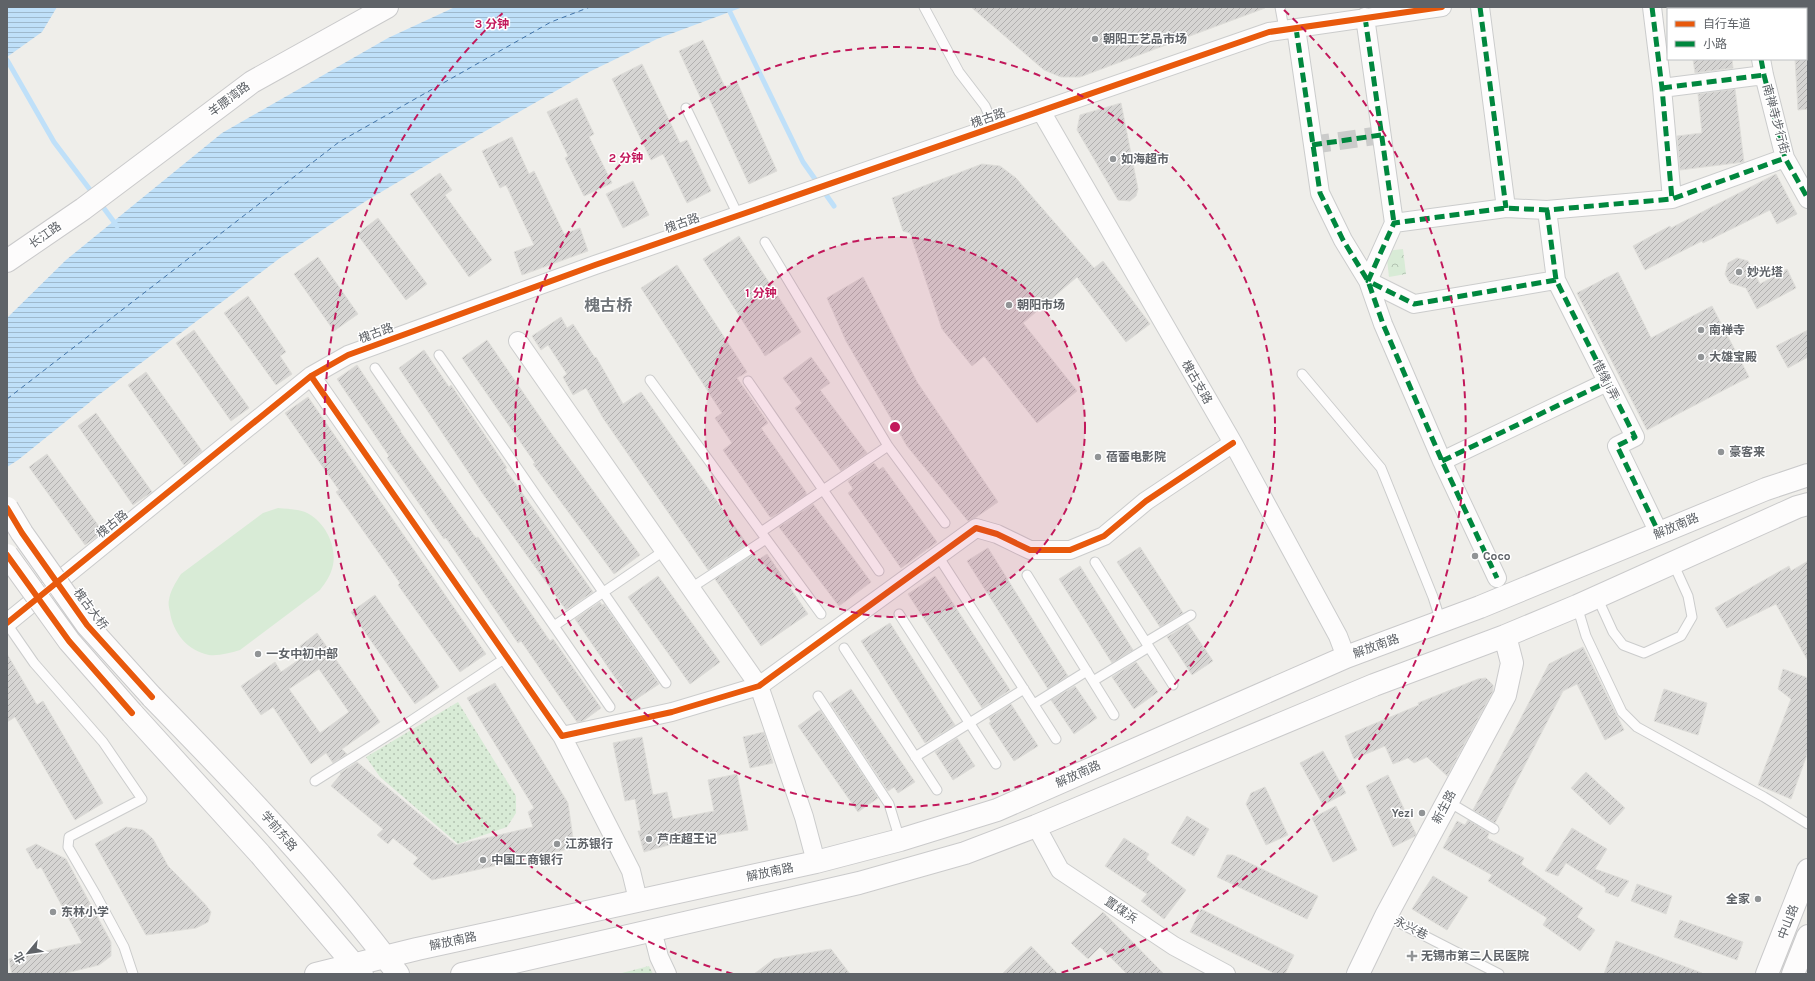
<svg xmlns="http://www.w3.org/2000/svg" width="1815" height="981" font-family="Karla,'Noto Sans SC',sans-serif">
<defs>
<pattern id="park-crowns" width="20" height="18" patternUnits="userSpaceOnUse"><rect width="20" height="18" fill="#d8ebd6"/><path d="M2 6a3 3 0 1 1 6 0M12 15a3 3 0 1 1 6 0" fill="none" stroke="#b2c2b1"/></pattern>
<pattern id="garden-dots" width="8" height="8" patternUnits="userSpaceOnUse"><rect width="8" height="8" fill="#d8ebd6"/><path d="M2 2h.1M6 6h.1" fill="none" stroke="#b2c2b1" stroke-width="1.8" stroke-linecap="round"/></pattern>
<pattern id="water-rules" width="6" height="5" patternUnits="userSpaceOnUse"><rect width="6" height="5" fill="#bfe0f9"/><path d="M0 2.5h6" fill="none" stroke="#9eb9cd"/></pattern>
<pattern id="building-hatch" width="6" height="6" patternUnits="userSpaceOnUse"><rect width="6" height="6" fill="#d6d5d3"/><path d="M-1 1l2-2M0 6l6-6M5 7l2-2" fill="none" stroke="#b1b0af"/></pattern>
</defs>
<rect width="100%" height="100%" fill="#efeeea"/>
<path fill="url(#park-crowns)" d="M1403 249 1406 274 1389 277 1386 251Z"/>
<path fill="url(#garden-dots)" d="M458 702 516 796V813L507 827 458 844 380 777 366 757Z
M649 966 653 974H618Z"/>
<path fill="#d8ebd6" d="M278 508C287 509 297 509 305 512 324 520 337 545 333 565 331 575 326 582 320 590L240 650C230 653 219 656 209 655 188 651 173 633 170 612 169 608 168 603 169 600 170 591 176 582 181 574L263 513Z"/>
<path fill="url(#water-rules)" d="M7 7H57L42 32 7 57Z
M455 7H743L657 39 589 72 447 153 366 201 280 258 100 394 18 460 7 467V318L66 260 222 133 388 38Z"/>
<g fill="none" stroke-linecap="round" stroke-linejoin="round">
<path stroke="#bfe0f9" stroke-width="5" d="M730 12 803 162 834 206
M7 60 54 142 94 195
M100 203 117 226"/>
<path stroke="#4174aa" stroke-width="1" stroke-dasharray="5 4" stroke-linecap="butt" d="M7 399 339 142 551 22 590 7"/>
</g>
<path fill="url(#building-hatch)" stroke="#deddd9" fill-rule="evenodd" d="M971 7H1265V8L1080 77H1061L1044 70Z
M703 40 725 87 737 82 777 171 749 184 709 98 702 101 679 51Z
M1693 59H1732L1733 68 1695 73Z
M1795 59H1808V109L1798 110Z
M642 64 680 143 687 140 711 191 687 203 663 154 651 160 612 79Z
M1735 89 1744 162 1680 170 1677 136 1702 133 1698 94Z
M577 98 594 134 589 137 612 183 584 196 565 158 568 156 547 112Z
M1121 103 1138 189 1136 196 1130 201 1118 200 1077 130 1080 115Z
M512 137 529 174 534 171 564 234 580 228 588 251 522 275 514 252 534 245 506 185 500 188 482 151Z
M982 164 1000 166 1016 178 1094 268 1103 261 1150 324 1126 342 1077 277 1023 323 1077 391 1037 423 984 356 972 366 942 329 910 233 903 231 892 198Z
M440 173 452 190 445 195 492 260 469 277 410 194Z
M1776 174 1797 214 1777 224 1770 210 1703 243 1702 241 1645 270 1633 246 1670 226 1671 228Z
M633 181 649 215 623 228 606 194Z
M378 218 427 284 406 300 357 234Z
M739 236 801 332 765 356 703 259Z
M318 257 358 314 334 331 294 274Z
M1737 258 1748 261 1760 284 1787 269 1796 288 1757 309 1746 288 1730 283 1725 274 1728 263Z
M677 265 747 372 737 378 768 423 761 428 806 492V495L772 517H770L723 450 732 443 715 418 722 413 641 288Z
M1618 272 1651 338 1712 306 1749 377 1647 430 1577 293Z
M863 277 917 382 998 502 975 518 968 521 907 446 846 341 827 298Z
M248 296 286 352 280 356 292 374 276 385 224 313Z
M561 317 567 328 573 324 595 358 596 357 623 404 641 392 747 544 708 570 603 418 586 388 573 395 563 377 567 374 548 345 541 350 532 336Z
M194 330 249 408 231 421 176 343Z
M1808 330V357L1788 368 1776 346Z
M487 340 551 433 640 555 614 574 533 464 535 463 462 358Z
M424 350 449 387 451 385 507 468 505 469 593 592 566 610 483 494 399 368Z
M811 357 830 383 820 390 867 453 841 471 795 408 802 403 783 378Z
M357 365 401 431H400L476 538 478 537 550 641 553 639 601 708 583 721 577 722 521 641 518 643 446 538 444 539 387 458 389 456 337 379Z
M146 372 202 451 184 465 128 385Z
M308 397 486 654 460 672 398 585 400 583 336 492 339 490 285 413Z
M96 413 152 492 133 505 78 426Z
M47 454 103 532 85 545 29 467Z
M874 463 879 470 883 467 937 542 901 568 848 493 853 489 848 481Z
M813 504 871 582 839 606 779 527Z
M1140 547 1183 613 1160 627 1117 562Z
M988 548 1068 676 1048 689 967 561Z
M754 554 758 560 767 554 808 614 761 646 715 579Z
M1808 561V661L1776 604 1727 628 1715 608 1789 566 1791 571Z
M1080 566 1133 650 1112 663 1059 579Z
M658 576 720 662 690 684 628 597Z
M935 576 1010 690 982 708 908 594Z
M375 595 439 687 415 704 351 612Z
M600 602 602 605 604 604 659 684 632 702 575 619Z
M890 623 955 725 925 743 861 641Z
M1188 624 1213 661 1192 675 1167 637Z
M317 633 380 722 342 749 347 754 333 763 326 753 311 764 273 707 261 715 241 686 275 662 281 672 306 655 300 646ZM319 669 349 712 320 733 289 689Z
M1583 647 1624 730 1605 740 1577 684 1563 691 1495 823 1473 810 1549 664Z
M7 654 37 705 43 701 103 803 75 820 15 717 7 722Z
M1136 662 1158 692 1134 709 1112 677Z
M1783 669 1808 678V752L1791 799 1758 785 1791 699 1778 689Z
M1486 678 1493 685V691L1447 776 1427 757 1414 763 1408 758 1393 764 1385 746 1354 759 1345 736 1419 705 1418 703 1478 679Z
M495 683 568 803 573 838 570 846 564 850 432 880 413 864 418 858 393 838 388 844 377 835 383 829 331 786 341 774 340 773 357 762 456 845 533 827 528 812 534 808 467 698Z
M1075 686 1097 718 1074 734 1051 700Z
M851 689 915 782 898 793 894 787 888 791 830 703Z
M1664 689 1707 703 1698 735 1654 721Z
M1011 704 1038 746 1014 761 989 723 991 722 989 718Z
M820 710 878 798 858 812 798 726Z
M764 732 773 763 750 768 743 737Z
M642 737 653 795 667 792 673 819 714 811 708 780 737 774 748 830 679 842 644 852 638 831H641L635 799 625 801 613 743Z
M957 738 975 766 953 780 935 752Z
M1323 751 1346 793 1323 805 1300 763Z
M1586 772 1625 808 1610 825 1571 788Z
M1388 775 1416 834 1415 836 1393 847 1366 786Z
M1265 787 1288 835 1266 845 1246 804 1251 793Z
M1336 806 1357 850 1333 862 1312 818Z
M1187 816 1209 829 1194 856 1171 843Z
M1468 820 1489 833 1487 838 1524 858 1521 864 1583 908 1577 917 1595 930 1580 951 1543 925 1547 918 1488 881 1492 875 1443 848 1457 821 1465 825Z
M126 827 143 830 153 839 168 866 205 904 211 912 208 922 196 928 146 935 95 844Z
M1572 828 1607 849 1595 869 1629 881 1618 897 1605 892 1606 888 1566 863 1558 876 1545 871Z
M1124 838 1149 854 1146 859 1186 890 1164 919 1141 901 1147 894 1105 866Z
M36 844 66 859 111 942V956L99 965 62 974H12L9 959 82 943 41 867 37 869 26 849Z
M1227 855H1233L1318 896 1307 919 1217 877Z
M1433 876 1468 897 1447 930 1412 909Z
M1637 884 1672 896 1666 914 1631 901Z
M1201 909 1294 955 1285 974H1276L1190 932Z
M1103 912 1164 974H1127L1100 947 1088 959 1071 943Z
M1680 920 1743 942 1737 960 1674 937Z
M1616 941 1702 973 1701 974H1604Z
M1031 946 1058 974H1002Z
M831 949 850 974H754L774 959Z"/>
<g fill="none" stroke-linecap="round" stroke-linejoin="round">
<path stroke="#cbcbca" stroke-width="18" stroke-dasharray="18 9" stroke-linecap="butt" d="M1312 145 1381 135"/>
<defs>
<path id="lane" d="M924 7 959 72 985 106 994 127
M1280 7 1284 29
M686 108 738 215
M765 242 888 446 945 523
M439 355 666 683
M375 368 610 707
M1302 374 1381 468 1433 597 1441 622
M650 380 821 614
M748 381 879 571
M761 532 888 446
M938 556 1056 739
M1095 562 1173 685
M1027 575 1114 715
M691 588 766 539
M1597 597 1613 632 1623 645 1644 653 1681 636 1692 617 1688 596 1673 563
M1577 606 1586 636 1622 712 1637 727 1764 797 1808 824
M899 614 996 764
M7 624 34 663 103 742 142 799 69 837 68 847 96 895 124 947 133 974
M554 626 665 550
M1146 642 1191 615
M844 648 937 790
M1093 681 1149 647
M818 696 889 804 900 840
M1034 704 1087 671
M915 757 1024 689
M315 781 406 724 507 657
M1447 801 1494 829
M1386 916 1499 974"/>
<path id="street" d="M1480 7 1506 208
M1652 7 1662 88 1672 199
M1753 7V9
M1365 17 1394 223
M1296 28 1320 193 1343 240 1368 281 1383 324 1442 461 1497 578
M1761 59 1764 75 1785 158 1808 199
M1662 88 1764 75
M1041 111 1233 443 1338 636 1346 657
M1547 210 1556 280 1635 437 1617 446 1659 533
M1556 280 1414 304 1368 281 1394 223 1506 208 1547 210 1672 199 1785 158
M518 341 759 686 804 817 816 862
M311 376 562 736 672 712 759 686 976 528 997 534 1030 550H1070L1104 536 1146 501 1233 443
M1442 461 1607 382
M7 623 311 376 348 355 595 265 1269 32 1442 7
M562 736 631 871 638 900
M1036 826 1060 870 1174 946 1226 974
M652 930 659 957 667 974"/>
<path id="secondary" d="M7 261 83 209 252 82 387 7
M152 697C238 785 324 875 398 974
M132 713 260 854 362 974
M316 974 417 949 816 862 900 840 997 810 1346 657 1480 607 1766 489 1808 475
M462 974 859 883 965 853 1036 826 1374 685 1505 636 1577 606 1797 507 1808 504
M1358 974 1386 916 1505 695 1512 663 1505 636
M1767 974 1808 870
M1793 974 1808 936"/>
</defs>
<use href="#lane" stroke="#cbcccc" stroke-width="11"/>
<use href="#street" stroke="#cbcccc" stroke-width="20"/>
<use href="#secondary" stroke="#cacacb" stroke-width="24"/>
<use href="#lane" stroke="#fdfcfc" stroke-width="9"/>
<use href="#street" stroke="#fdfcfc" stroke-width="18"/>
<use href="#secondary" stroke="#fdfcfc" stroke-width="22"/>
<defs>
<path id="secondary-bridge" d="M7 508 22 533 87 625 152 697
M7 555 69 641 132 713"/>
</defs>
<use href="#secondary-bridge" stroke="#cacacb" stroke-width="24" stroke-linecap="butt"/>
<use href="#secondary-bridge" stroke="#fdfcfc" stroke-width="22"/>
<path stroke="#00873e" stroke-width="5" stroke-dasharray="10 5" stroke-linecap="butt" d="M1480 7 1506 208
M1652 7 1662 88 1672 199
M1753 7V9
M1365 17 1394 223
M1296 28 1320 193 1343 240 1368 281 1383 324 1442 461 1497 578
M1761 59 1764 75 1785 158 1808 199
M1662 88 1764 75
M1312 145 1381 135
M1547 210 1556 280 1635 437 1617 446 1659 533
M1556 280 1414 304 1368 281 1394 223 1506 208 1547 210 1672 199 1785 158
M1442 461 1607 382"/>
<defs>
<path id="cycleway" d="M311 376 562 736 672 712 759 686 976 528 997 534 1030 550H1070L1104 536 1146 501 1233 443
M7 508 22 533 87 625 152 697
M7 555 69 641 132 713
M7 623 311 376 348 355 595 265 1269 32 1442 7"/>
</defs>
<use href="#cycleway" stroke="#fff" stroke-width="8"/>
<use href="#cycleway" stroke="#e8590c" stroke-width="6"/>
</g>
<circle cx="895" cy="427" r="190" fill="#c2185b" fill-opacity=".12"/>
<g fill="none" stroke="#c2185b" stroke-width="2" stroke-dasharray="7 5">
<circle cx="895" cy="427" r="190"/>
<circle cx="895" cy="427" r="380"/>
<path d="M733 974A570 570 0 0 1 506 10M1284 10A570 570 0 0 1 1057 974"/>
</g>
<g fill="#919496" stroke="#fff" stroke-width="1.5">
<circle cx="1095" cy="39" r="4"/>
<circle cx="1113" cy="159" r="4"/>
<circle cx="1739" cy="272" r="4"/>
<circle cx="1009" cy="305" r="4"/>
<circle cx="1701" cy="330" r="4"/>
<circle cx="1701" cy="357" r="4"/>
<circle cx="1721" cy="452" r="4"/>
<circle cx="1098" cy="457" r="4"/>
<circle cx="1475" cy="556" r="4"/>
<circle cx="258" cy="654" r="4"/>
<circle cx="1422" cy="813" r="4"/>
<circle cx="649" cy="839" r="4"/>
<circle cx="557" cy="844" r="4"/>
<circle cx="483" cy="860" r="4"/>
<circle cx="1758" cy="899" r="4"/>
<circle cx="53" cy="912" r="4"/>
<path d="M1410 950h4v4h4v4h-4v4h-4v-4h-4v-4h4z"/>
</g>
<g text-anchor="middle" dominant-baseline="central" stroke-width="3" stroke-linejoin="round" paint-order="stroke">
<g font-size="12" font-weight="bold" fill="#5f6368" stroke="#fff" text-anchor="start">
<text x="1103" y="39">朝阳工艺品市场</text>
<text x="1121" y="159">如海超市</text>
<text x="1747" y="272">妙光塔</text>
<text x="1017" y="305">朝阳市场</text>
<text x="1709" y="330">南禅寺</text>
<text x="1709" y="357">大雄宝殿</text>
<text x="1729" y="452">豪客来</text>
<text x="1106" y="457">蓓蕾电影院</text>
<text x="1483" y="556">Coco</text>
<text x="266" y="654">一女中初中部</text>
<text x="1414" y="813" text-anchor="end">Yezi</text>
<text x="657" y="839">芦庄超王记</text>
<text x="565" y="844">江苏银行</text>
<text x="491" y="860">中国工商银行</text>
<text x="1750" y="899" text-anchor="end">全家</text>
<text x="61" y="912">东林小学</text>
<text x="1421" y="956">无锡市第二人民医院</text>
</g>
<g font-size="12" fill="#5f6368" stroke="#fff">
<text transform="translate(229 99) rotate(-37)">羊腰湾路</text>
<text transform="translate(988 118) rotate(-19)">槐古路</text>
<text transform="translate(1776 119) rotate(75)">南禅寺步行街</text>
<text transform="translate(682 223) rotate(-19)">槐古路</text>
<text transform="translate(45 235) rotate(-35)">长江路</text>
<text transform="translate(376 333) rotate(-20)">槐古路</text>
<text transform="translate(1606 380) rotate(63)">惜缘ji弄</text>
<text transform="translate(1197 382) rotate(60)">槐古支路</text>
<text transform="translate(112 524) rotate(-39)">槐古路</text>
<text transform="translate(1676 526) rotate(-23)">解放南路</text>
<text transform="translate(91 609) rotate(53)">槐古大桥</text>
<text transform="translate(1376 646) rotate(-20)">解放南路</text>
<text transform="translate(1078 774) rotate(-24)">解放南路</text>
<text transform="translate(1444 807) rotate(-62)">新生路</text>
<text transform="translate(279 831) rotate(49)">学前东路</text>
<text transform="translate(770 872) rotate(-12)">解放南路</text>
<text transform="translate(1121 910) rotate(34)">置煤浜</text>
<text transform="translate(1788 922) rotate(-69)">中山路</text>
<text transform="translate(1411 928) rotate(27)">永兴巷</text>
<text transform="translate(453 941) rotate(-12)">解放南路</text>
</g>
<g font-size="16" font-weight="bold" fill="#70757a" stroke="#fff">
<text x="608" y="305">槐古桥</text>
</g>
</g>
<circle cx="895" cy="427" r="6" fill="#c2185b" stroke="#fff" stroke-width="2"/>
<g font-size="12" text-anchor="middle" font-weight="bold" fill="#c2185b" stroke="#fff" stroke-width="3" stroke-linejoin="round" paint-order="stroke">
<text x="492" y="28">3 分钟</text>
<text x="626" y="162">2 分钟</text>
<text x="761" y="297">1 分钟</text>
</g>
<rect width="1815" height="981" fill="none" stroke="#5f6368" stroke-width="16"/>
<rect x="1667" y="8" width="140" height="52" fill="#ffffff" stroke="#bfc1c3"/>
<rect x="1675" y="21" width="20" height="6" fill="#e8590c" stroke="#bfc1c3"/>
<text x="1703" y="28" font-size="12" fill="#5f6368">自行车道</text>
<rect x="1675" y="41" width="20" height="6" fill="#00873e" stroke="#bfc1c3"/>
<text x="1703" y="48" font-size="12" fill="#5f6368">小路</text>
<g transform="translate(28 953) rotate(241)" stroke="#ffffff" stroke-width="3" paint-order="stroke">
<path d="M0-3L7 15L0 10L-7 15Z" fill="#5f6368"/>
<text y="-6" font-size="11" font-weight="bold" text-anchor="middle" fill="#5f6368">北</text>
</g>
</svg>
